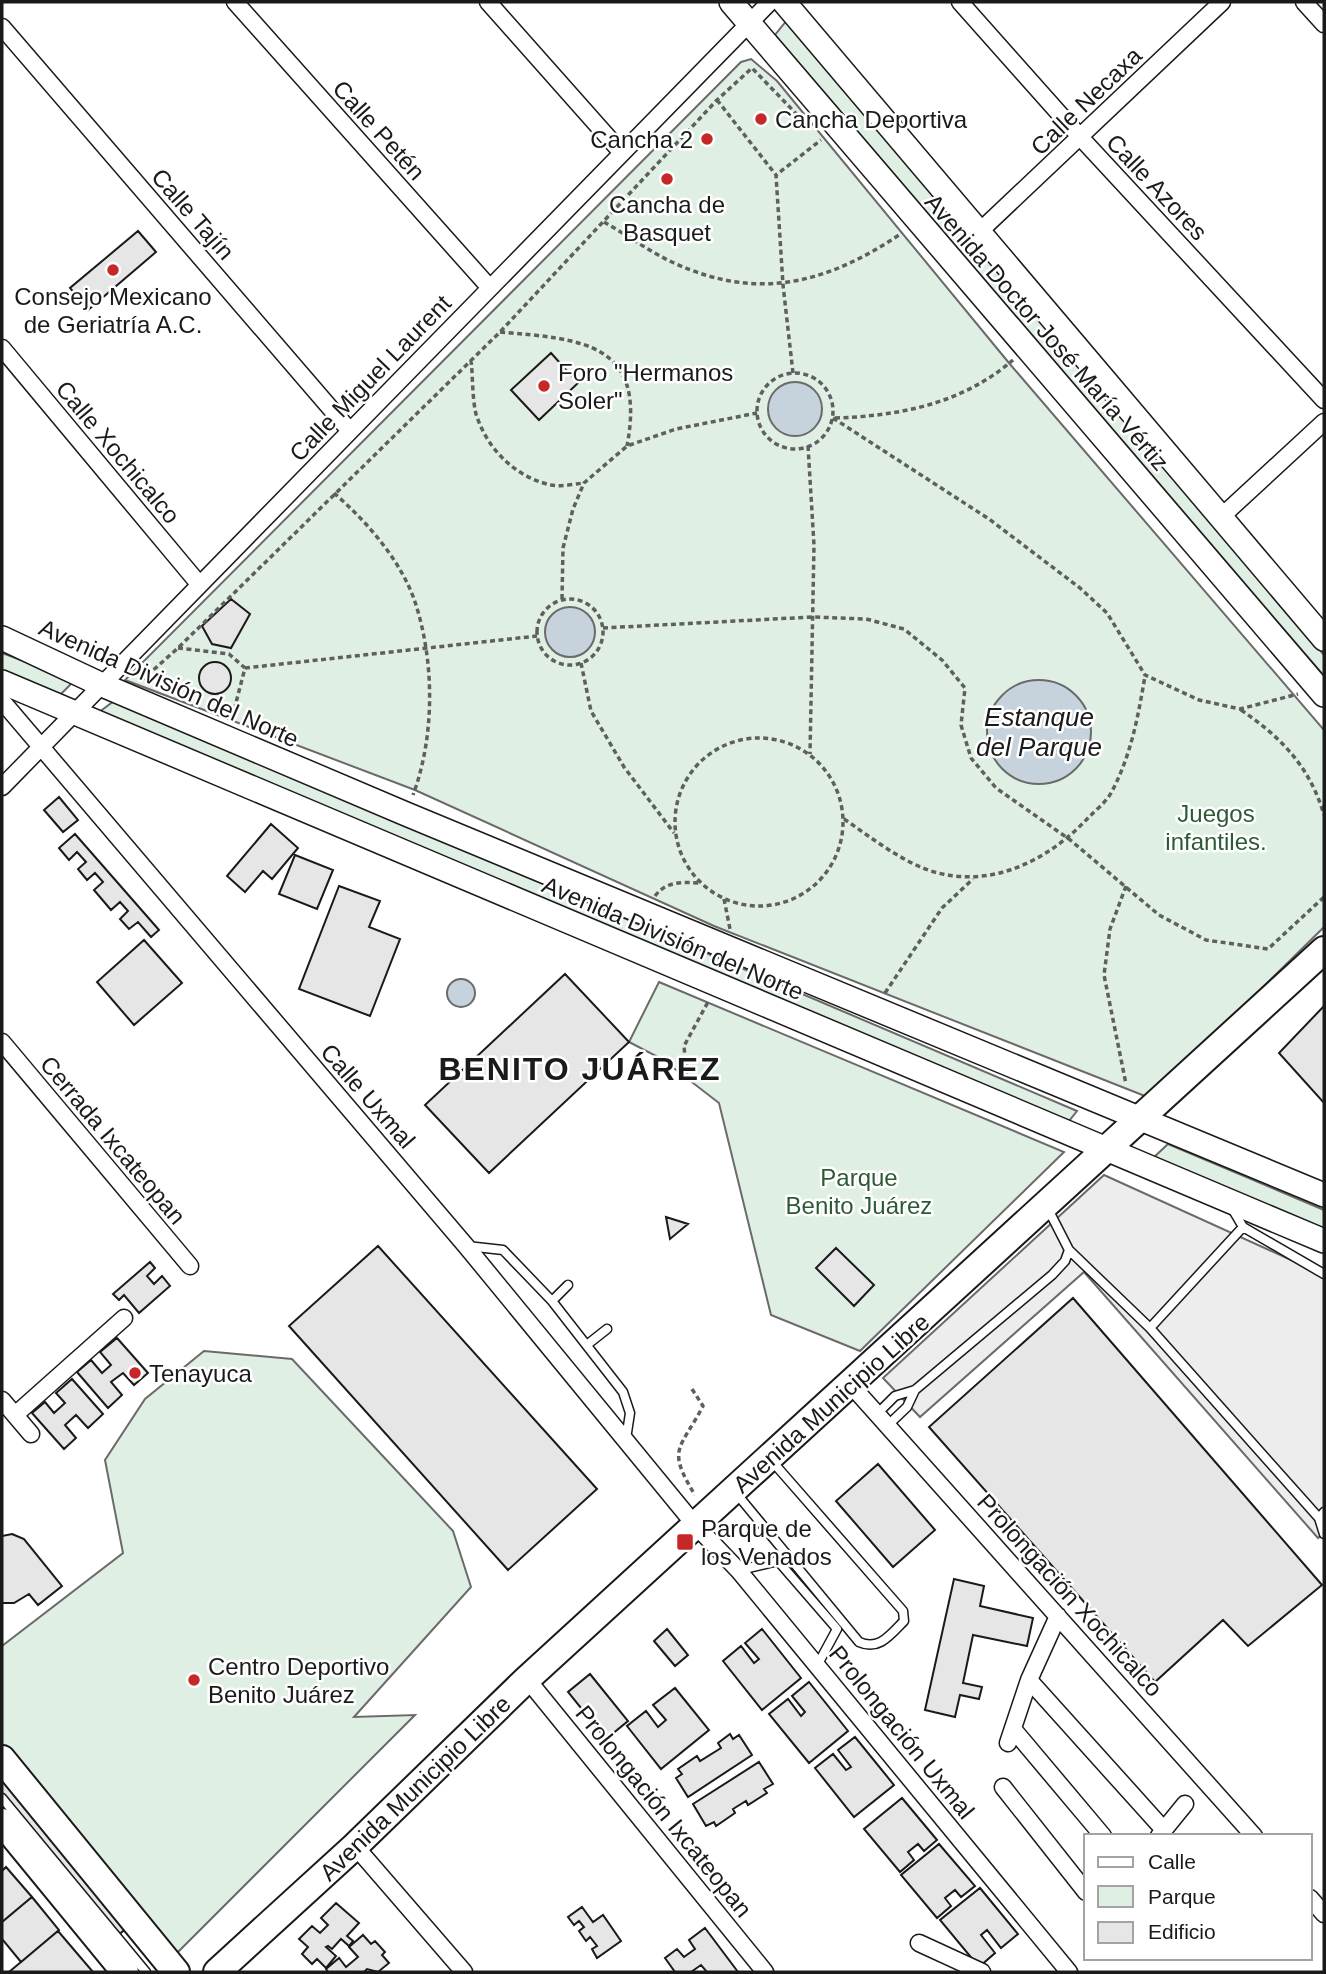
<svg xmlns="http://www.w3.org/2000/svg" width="1326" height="1974" font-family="Arial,sans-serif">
<rect width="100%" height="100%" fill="#fff"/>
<path fill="#e0efe3" stroke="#6a6a6a" stroke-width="2" d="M787 20 1324 655V676L775 35Z
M751 59 777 81 1009 363 1324 730V927L1150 1098 714 926 415 790 125 680 741 62Z
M2 653 75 680 60 695 2 670Z
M114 701 1077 1111 1069 1121 98 713Z
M659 982 1064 1152 860 1351 771 1315 719 1103 662 1059 629 1042Z
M1168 1144 1324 1210V1233L1151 1160Z
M204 1351 292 1359 453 1531 471 1587 354 1717 415 1715 169 1961 2 1774V1646L123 1553 105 1460 145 1399Z"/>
<path fill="#ededed" stroke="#6a6a6a" stroke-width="2" d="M1104 1175 1324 1275V1533L1318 1538 1084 1272 920 1417 883 1378Z"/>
<path fill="#c6d2dc" stroke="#6a6a6a" stroke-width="2" d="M768 409a27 27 0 1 1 54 0a27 27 0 1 1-54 0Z
M545 632a25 25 0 1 1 50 0a25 25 0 1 1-50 0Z
M987 732a52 52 0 1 1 104 0a52 52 0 1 1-104 0Z
M447 993a14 14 0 1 1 28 0a14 14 0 1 1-28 0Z"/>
<path fill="#e6e6e6" stroke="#1a1a1a" stroke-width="2" d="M138 231 156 252 88 310 70 288Z
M551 353 578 383 539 420 511 390Z
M231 599 250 614 231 648 212 644 202 626Z
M199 678a16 16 0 1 1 32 0a16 16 0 1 1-32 0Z
M59 797 78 820 63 832 44 810Z
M271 824 298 848 272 879 263 871 245 892 227 876Z
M75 834 159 930 151 937 138 922 129 929 120 919 128 911 120 902 111 910 94 890 103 882 95 873 87 880 78 869 86 862 77 852 69 860 59 848Z
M295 855 333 870 317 909 279 894Z
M339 886 380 901 369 927 400 939 370 1016 299 989Z
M144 940 182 983 134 1025 97 982Z
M565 974 629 1042 489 1173 425 1105Z
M1324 1006V1103L1279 1053Z
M666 1217 688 1224 670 1239Z
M378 1246 597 1489 508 1570 289 1326Z
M836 1248 874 1285 854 1306 816 1268Z
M150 1262 155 1268 147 1276 154 1284 162 1276 170 1286 139 1313 124 1295 119 1300 113 1294Z
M1073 1298 1322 1585 1248 1646 1223 1620 1155 1682 929 1427Z
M117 1338 148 1373 134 1385 123 1373 111 1382 122 1395 108 1408 77 1372 91 1360 102 1373 111 1365 100 1352Z
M72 1379 103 1414 88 1428 76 1415 65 1425 76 1438 64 1449 32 1413 45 1402 54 1413 65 1403 56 1393Z
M878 1464 935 1530 893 1567 836 1501Z
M12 1534 24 1539 62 1586 38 1605 29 1594 14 1603H2V1536Z
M954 1579 984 1586 980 1606 1033 1618 1027 1646 973 1635 963 1683 982 1687 979 1699 960 1695 955 1717 925 1710Z
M667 1629 688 1655 675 1666 654 1641Z
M762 1629 801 1678 762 1710 723 1661 741 1646 754 1663 759 1659 745 1643Z
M590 1674 628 1721 606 1739 568 1692Z
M809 1682 848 1731 809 1763 769 1714 788 1699 801 1716 805 1712 792 1696Z
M675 1688 709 1730 661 1769 627 1726 646 1711 658 1727 666 1720 653 1705Z
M730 1734 733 1739 739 1735 752 1755 688 1797 676 1778 682 1774 678 1769 697 1756 700 1761 721 1748 718 1743Z
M855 1737 894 1785 854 1817 815 1768 833 1754 846 1770 851 1767 838 1750Z
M759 1762 773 1784 764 1789 767 1793 748 1805 746 1801 733 1809 735 1813 716 1826 714 1822 706 1826 693 1804Z
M2 1765 131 1925 114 1938 2 1799Z
M902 1798 937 1840 924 1851 918 1844 908 1852 914 1860 900 1872 864 1829Z
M939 1844 975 1886 961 1897 955 1890 945 1898 951 1906 937 1918 901 1875Z
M6 1867 32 1897 2 1922V1871Z
M980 1888 1018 1934 1001 1948 987 1930 981 1935 995 1953 979 1967 940 1920Z
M32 1897 59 1930 21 1962 2 1939V1922Z
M336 1903 359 1923 347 1936 353 1941 349 1946 341 1939 332 1949 328 1946 326 1947 336 1956 326 1968 317 1959 312 1964 302 1954 308 1947 299 1939 312 1926 320 1933 328 1925 321 1918Z
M582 1907 593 1922 603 1915 621 1941 597 1958 592 1949 597 1946 590 1937 586 1941 579 1931 584 1927 579 1921 574 1925 568 1917Z
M705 1928 738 1972H707L701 1965 691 1972H675L665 1958 677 1949 684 1957 695 1949 689 1940Z
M58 1931 93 1972H9L21 1962Z
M363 1935 371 1944 375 1941 385 1952 382 1955 389 1963 378 1972 367 1969 364 1972H328L326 1969 339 1958 346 1967 358 1957 349 1947Z"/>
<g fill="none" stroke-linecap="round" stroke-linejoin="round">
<defs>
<path id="service" d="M1230 1205 1243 1227 1324 1274
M1048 1209 1069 1250 1150 1328
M1243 1227 1150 1328 1319 1518 1324 1512
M467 1246 503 1250 552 1301 623 1392 630 1413 626 1439
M552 1301 568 1285
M588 1344 607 1329
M877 1414 895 1396 915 1390 1052 1275 1065 1261 1069 1250
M887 1426 907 1407 915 1390
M736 1493 859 1642C879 1651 890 1635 904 1621L903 1611 771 1460
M1319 1518 1324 1534
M740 1570 778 1561 837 1629 818 1664
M2 1798 146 1972"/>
<path id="minor" d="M235 2 490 288
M488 2 622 153
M960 2 1081 138 1324 400
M1304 2 1324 24
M2 27 350 431
M979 232 1222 2
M2 348 199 584
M1220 518 1324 422
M2 701 466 1246 695 1525 739 1571 1069 1972
M2 787 770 2
M2 1042 190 1266
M851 1385 1254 1836
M2 1400 31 1434
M15 1415 124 1318
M527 1679 765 1972
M1029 1680 1164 1830
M1013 1729 1103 1836
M1008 1743 1029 1680 1058 1616
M1003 1787 1086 1892
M1159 1836 1185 1804
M355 1846 464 1972
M1310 1898 1324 1914
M919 1943 982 1972"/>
<path id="secondary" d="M731 2 1324 695
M784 2 1324 639
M2 638 100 684 406 814 1324 1195
M2 682 1324 1241"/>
<path id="primary" d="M2 1759 176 1972
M2 1822 125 1972
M217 1972 355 1846 527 1679 1324 950"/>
</defs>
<use href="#service" stroke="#1a1a1a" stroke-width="11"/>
<use href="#minor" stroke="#1a1a1a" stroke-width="19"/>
<use href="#secondary" stroke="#1a1a1a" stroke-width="26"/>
<use href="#primary" stroke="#1a1a1a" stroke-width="30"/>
<path stroke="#5f5f5f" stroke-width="3.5" stroke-dasharray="5 3.5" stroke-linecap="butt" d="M717 100 776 175
M604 222C627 235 650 252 674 263 759 302 828 283 902 233
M500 332C581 339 647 342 627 446
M471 360C473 377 472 397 476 414 487 449 515 477 551 485 561 487 574 484 584 483
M793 373 783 285 776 175 821 140
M757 411a38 38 0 1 1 76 0a38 38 0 1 1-76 0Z
M833 418 989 519 1080 588 1107 613 1145 675 1199 700 1240 709 1298 694
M835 418C899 416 962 404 1013 360
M808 446 814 545 810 754
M334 493C366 521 399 558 414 599 435 660 435 736 413 795
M562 599 563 548 573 509 584 483 627 446 676 429 757 413
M537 632a33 33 0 1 1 66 0a33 33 0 1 1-66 0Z
M603 628 812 617 866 619 904 629 942 660 965 688 961 725 971 758 996 788 1069 839 1159 915 1206 940 1268 949 1324 897
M178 648 229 654 245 668 232 718
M581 663 591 711 624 767 674 833
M245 668 537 636
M141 681 178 648 500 332 717 100 752 68 809 127
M1241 710C1281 737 1310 767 1324 815
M675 822a84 84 0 1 1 168 0a84 84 0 1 1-168 0Z
M844 819C872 838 899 860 931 871 991 890 1049 860 1089 817 1096 810 1106 802 1111 793 1131 756 1138 717 1145 676
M1126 886 1110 929 1104 975 1126 1084
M655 896C666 881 682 882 700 883
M724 899 730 929
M885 993 942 908 973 879
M687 1078 684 1046 708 1002
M692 1389 703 1406C680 1450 666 1448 695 1495"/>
<use href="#service" stroke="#fff" stroke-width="8"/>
<use href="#minor" stroke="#fff" stroke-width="16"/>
<use href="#secondary" stroke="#fff" stroke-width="23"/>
<use href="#primary" stroke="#fff" stroke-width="26"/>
</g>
<g fill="#c62828" stroke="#fff" stroke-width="2.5">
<circle cx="761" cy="119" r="7"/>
<circle cx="707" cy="139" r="7"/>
<circle cx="667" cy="179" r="7"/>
<circle cx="113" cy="270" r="7"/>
<circle cx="544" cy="386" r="7"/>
<circle cx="135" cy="1373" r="7"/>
<rect x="676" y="1533" width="18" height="18" rx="3.5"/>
<circle cx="194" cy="1680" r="7"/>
</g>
<g text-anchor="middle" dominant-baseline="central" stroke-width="5" stroke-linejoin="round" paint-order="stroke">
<g font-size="24" fill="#1a1a1a" stroke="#fff">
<text transform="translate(1086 101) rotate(-44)">Calle Necaxa</text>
<text transform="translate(379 130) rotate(48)">Calle Petén</text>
<text transform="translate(1157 187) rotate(47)">Calle Azores</text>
<text transform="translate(193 214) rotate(49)">Calle Tajín</text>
<text transform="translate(1047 332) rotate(49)">Avenida Doctor José María Vértiz</text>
<text transform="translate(370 378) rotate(-46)">Calle Miguel Laurent</text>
<text transform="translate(118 452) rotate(50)">Calle Xochicalco</text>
<text transform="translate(169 683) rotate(24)">Avenida División del Norte</text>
<text transform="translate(673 938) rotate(23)">Avenida División del Norte</text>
<text transform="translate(368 1096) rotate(49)">Calle Uxmal</text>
<text transform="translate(113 1140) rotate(50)">Cerrada Ixcateopan</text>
<text transform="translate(831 1403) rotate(-42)">Avenida Municipio Libre</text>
<text transform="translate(1070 1595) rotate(48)">Prolongación Xochicalco</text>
<text transform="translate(902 1732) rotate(51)">Prolongación Uxmal</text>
<text transform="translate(415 1788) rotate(-44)">Avenida Municipio Libre</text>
<text transform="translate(664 1811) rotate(51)">Prolongación Ixcateopan</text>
</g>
<g font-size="24" fill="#1a1a1a" stroke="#fff" text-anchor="start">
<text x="775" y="119">Cancha Deportiva</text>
<text x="693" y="139" text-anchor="end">Cancha 2</text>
<text x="667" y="204" text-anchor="middle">Cancha de<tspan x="667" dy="28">Basquet</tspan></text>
<text x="113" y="296" text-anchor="middle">Consejo Mexicano<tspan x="113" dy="28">de Geriatría A.C.</tspan></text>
<text x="558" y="372">Foro "Hermanos<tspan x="558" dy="28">Soler"</tspan></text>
<text x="149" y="1373">Tenayuca</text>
<text x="701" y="1528">Parque de<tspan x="701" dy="28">los Venados</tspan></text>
<text x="208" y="1666">Centro Deportivo<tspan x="208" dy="28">Benito Juárez</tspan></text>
</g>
<g font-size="24" fill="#2b5a34" stroke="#fff">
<text x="1216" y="813">Juegos<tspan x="1216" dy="28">infantiles.</tspan></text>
<text x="859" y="1177">Parque<tspan x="859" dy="28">Benito Juárez</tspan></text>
</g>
<g font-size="26" font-style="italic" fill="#1a1a1a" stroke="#fff">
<text x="1039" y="717">Estanque<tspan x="1039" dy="30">del Parque</tspan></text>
</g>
<g font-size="32" font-weight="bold" letter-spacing="2" fill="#1a1a1a" stroke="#fff">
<text x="580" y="1069">BENITO JUÁREZ</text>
</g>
</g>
<rect width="1326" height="1974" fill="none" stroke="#1a1a1a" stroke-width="7"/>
<rect x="1084" y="1834" width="228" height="126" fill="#ffffff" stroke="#a3a3a3" stroke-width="2"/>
<rect x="1098" y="1857" width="35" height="10" fill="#ffffff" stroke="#a3a3a3" stroke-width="2"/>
<text x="1148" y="1869" font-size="21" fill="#1a1a1a">Calle</text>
<rect x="1098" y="1886" width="35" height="21" fill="#e0efe3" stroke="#a3a3a3" stroke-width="2"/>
<text x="1148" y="1904" font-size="21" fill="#1a1a1a">Parque</text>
<rect x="1098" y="1922" width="35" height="21" fill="#e6e6e6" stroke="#a3a3a3" stroke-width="2"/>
<text x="1148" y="1939" font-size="21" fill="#1a1a1a">Edificio</text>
</svg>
